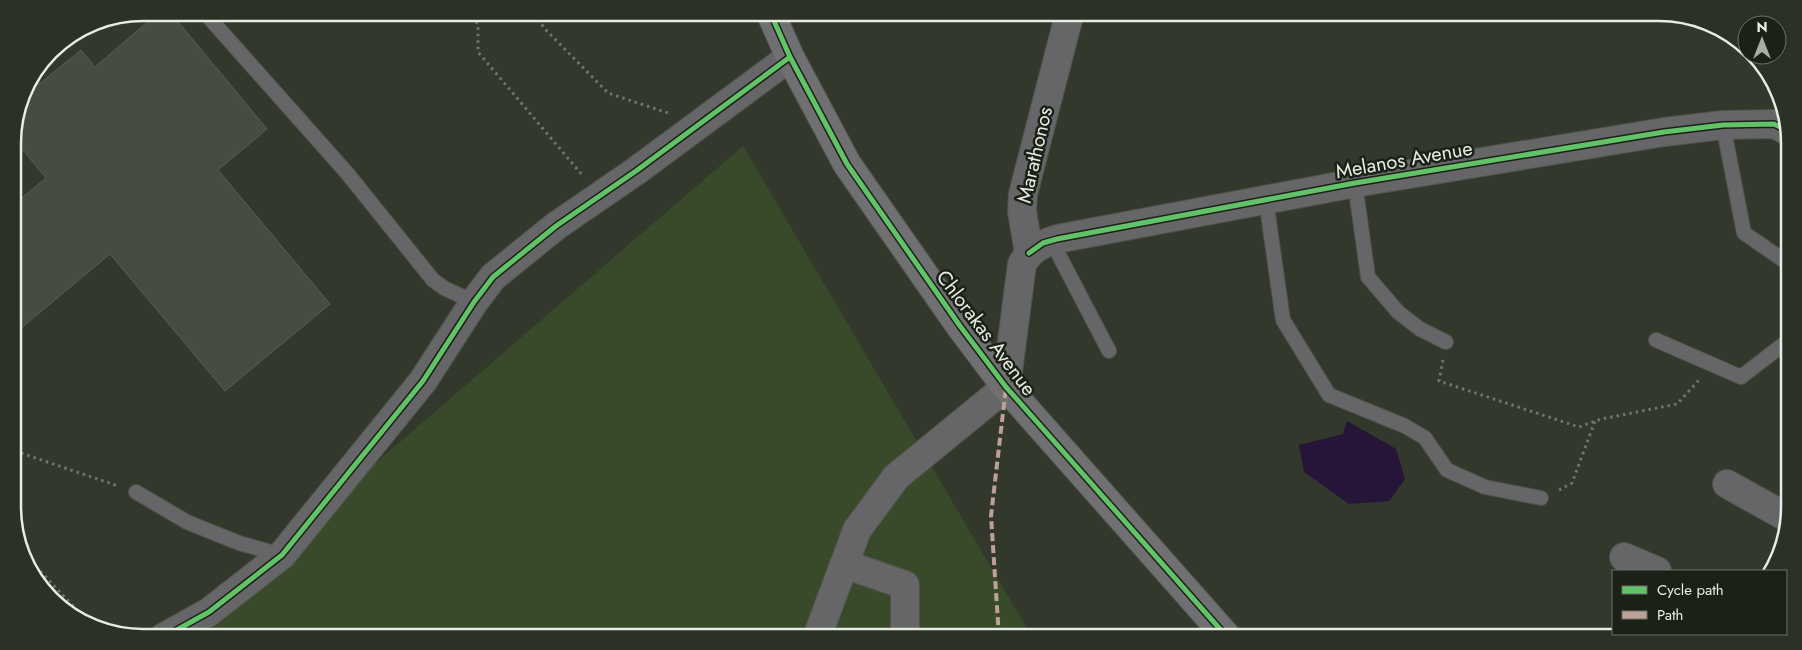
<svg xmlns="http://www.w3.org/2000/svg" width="1802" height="650" font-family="Jost,sans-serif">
<rect width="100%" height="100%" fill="#32382c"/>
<path fill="#394a2a" d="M743 146 1032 637H174Z"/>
<path fill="#261539" d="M1347 421 1396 449 1405 479 1389 501 1349 504 1304 472 1299 445 1343 434Z"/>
<path fill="#474c42" stroke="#595e55" d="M159 12H170L267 129 218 170 330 304 225 391 110 254 14 334 13 205 46 178 23 150 13 159V134L26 85 33 76 39 84 81 50 95 67Z"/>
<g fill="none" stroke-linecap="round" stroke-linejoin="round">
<defs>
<path id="service" d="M204 12 347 173 433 280 444 288 474 302
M1723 125 1744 233 1789 264
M1355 183 1368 277 1398 312 1420 329 1446 342
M1266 200 1283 320 1329 395 1405 426 1425 438 1447 470 1485 487 1541 498
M1051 240 1109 351
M1656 340 1741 377 1789 340
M136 492 187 522 239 543 282 555"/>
<path id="minor" d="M1029 253 1022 211 1023 194 1070 12
M1727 484 1788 518
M1624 557 1657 571
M844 564 905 585V637
M164 637 209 612 282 555 423 381 474 302 493 277 556 226 636 171 790 57
M817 637 857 530 896 477 1006 387"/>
<path id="tertiary" d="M1006 387 1022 264C1031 249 1041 244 1057 239L1355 183 1664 132 1723 125 1774 124 1788 131"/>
<path id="secondary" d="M770 12 790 57 847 164 960 326 1006 387 1227 637"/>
</defs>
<use href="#service" stroke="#4f544a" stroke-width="16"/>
<use href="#minor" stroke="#4f544a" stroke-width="30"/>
<use href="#tertiary" stroke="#4f544a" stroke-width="30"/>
<use href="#secondary" stroke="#4f544a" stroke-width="30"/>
<path stroke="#727472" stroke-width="3" stroke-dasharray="2.5 4" stroke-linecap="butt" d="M467 12 478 24V52L583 176
M538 12 543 27 608 93 668 113
M1443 360 1439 381 1579 427 1601 419 1677 404 1699 380
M15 451 118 486
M1559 490 1572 483 1595 421
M27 557 89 623"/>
<use href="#service" stroke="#666567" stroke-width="14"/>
<use href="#minor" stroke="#666567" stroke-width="28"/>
<use href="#tertiary" stroke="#666567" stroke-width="28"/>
<use href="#secondary" stroke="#706f72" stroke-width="28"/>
<path stroke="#bda197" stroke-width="4" stroke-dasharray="8 4" stroke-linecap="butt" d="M999 637 991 516 1006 387"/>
<defs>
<path id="cycleway" d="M770 12 790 57 847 164 960 326 1006 387 1227 637
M1029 253 1043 243 1057 239 1355 183 1664 132 1723 125 1774 124 1788 131
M164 637 209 612 282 555 423 381 474 302 493 277 556 226 636 171 790 57"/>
</defs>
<use href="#cycleway" stroke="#1c2118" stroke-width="8"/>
<use href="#cycleway" stroke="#61c268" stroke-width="5"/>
</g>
<g text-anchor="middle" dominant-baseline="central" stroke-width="5" stroke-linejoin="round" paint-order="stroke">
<g font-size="20" fill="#e6ede1" stroke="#1c2118">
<text transform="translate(1035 155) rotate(-77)">Marathonos</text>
<text transform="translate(1404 160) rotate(-10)">Melanos Avenue</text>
<text transform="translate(986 333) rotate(53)">Chlorakas Avenue</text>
</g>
</g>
<path d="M0 0H1802V650H0ZM143 21H1659A122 122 0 0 1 1781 143V507A122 122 0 0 1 1659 629H143A122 122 0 0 1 21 507V143A122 122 0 0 1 143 21Z" fill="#2c3128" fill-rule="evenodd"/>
<path fill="none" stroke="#e6ede1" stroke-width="2.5" d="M143 21H1659A122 122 0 0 1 1781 143V507A122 122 0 0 1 1659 629H143A122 122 0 0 1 21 507V143A122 122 0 0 1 143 21Z"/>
<rect x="1612" y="570" width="175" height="65" fill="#1c2118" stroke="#6d7368"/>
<rect x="1622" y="586" width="25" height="8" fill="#61c268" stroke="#6d7368"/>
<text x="1657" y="595" font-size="15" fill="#e6ede1">Cycle path</text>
<rect x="1622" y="611" width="25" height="8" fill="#bda197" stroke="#6d7368"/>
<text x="1657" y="620" font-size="15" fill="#e6ede1">Path</text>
<g transform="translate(1762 40)"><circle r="24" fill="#1c2118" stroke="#6d7368"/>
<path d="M0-4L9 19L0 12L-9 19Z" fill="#a7aea2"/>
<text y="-8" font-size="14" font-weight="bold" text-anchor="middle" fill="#e6ede1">N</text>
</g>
</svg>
